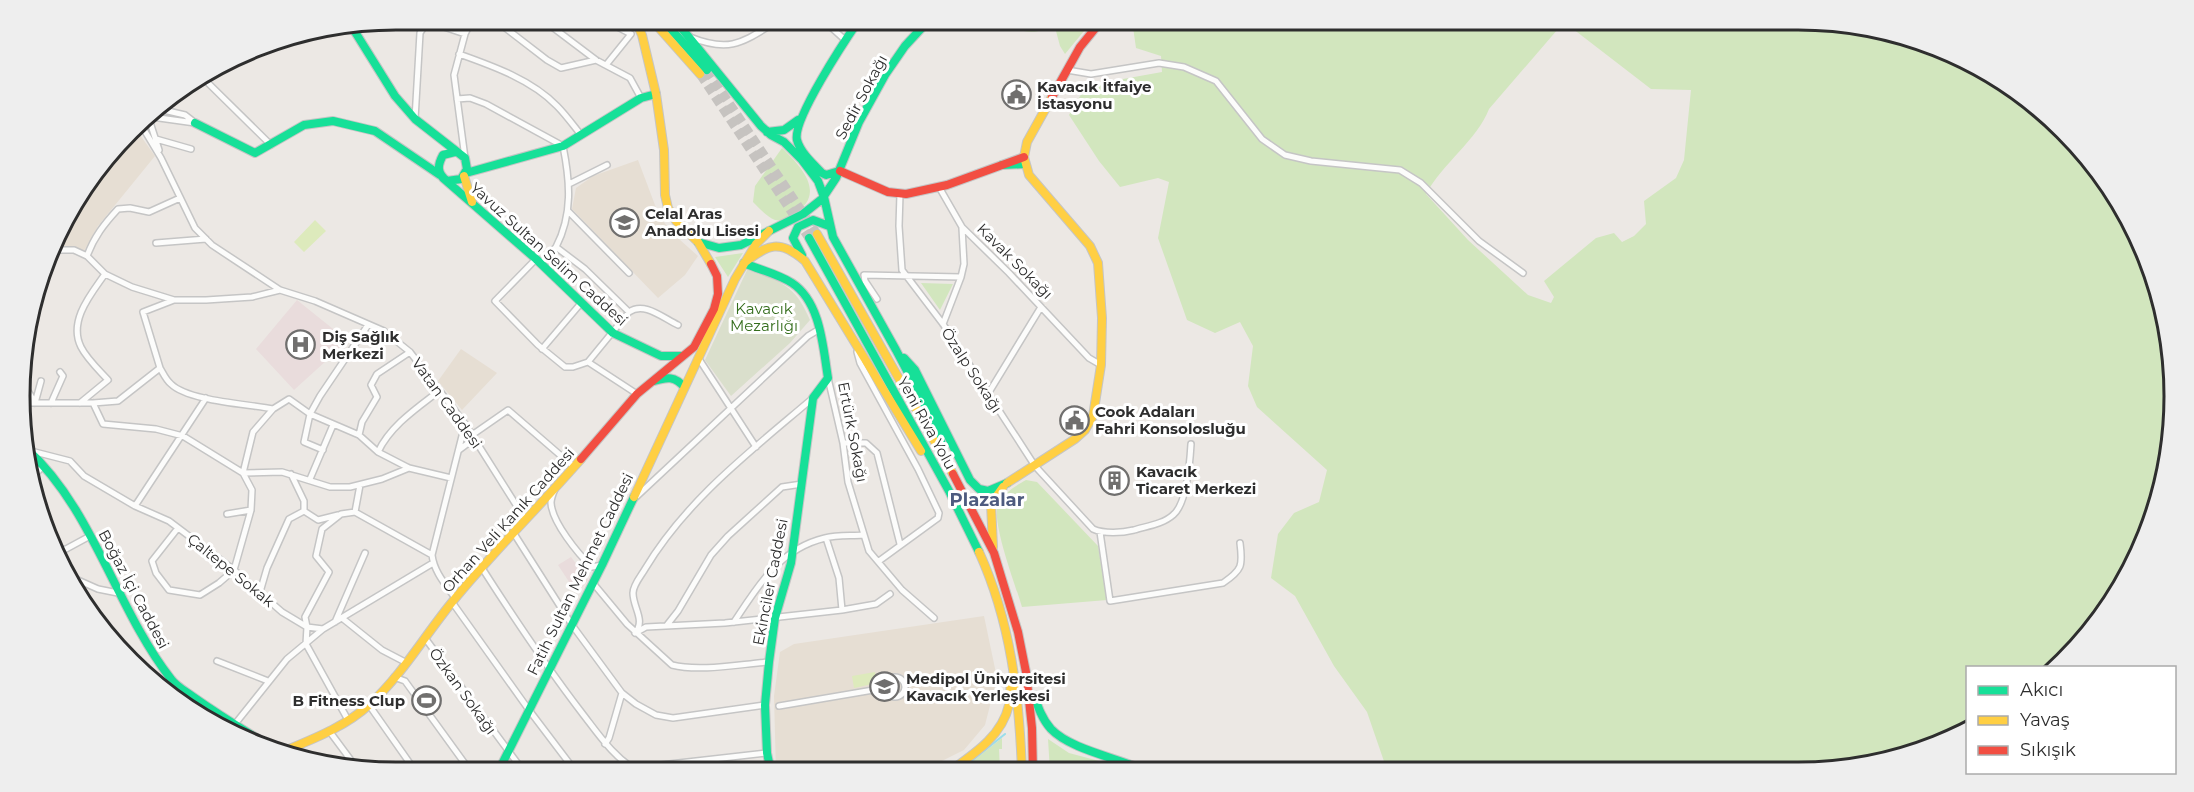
<svg xmlns="http://www.w3.org/2000/svg" width="2194" height="792" font-family="Montserrat,sans-serif">
<rect width="100%" height="100%" fill="#ece8e4"/>
<path fill="#e6ded3" d="M135 128 155 156 98 226 84 251 62 246 57 247 70 208Z
M638 160 658 213 670 231 698 256 685 275 658 298 572 209 576 188 593 176Z
M461 349 497 373 462 410 438 381Z
M984 616 997 678 985 725 964 750 922 771 776 772 774 696 780 652 794 644Z"/>
<path fill="#e9dcdc" d="M297 300 348 341 294 390 256 349Z
M571 557 588 580 577 594 558 565Z"/>
<path fill="#d2e6be" fill-rule="evenodd" d="M1003 20H1093L1065 54 1060 46 1056 31 1061 22 1056 21C1037 38 1023 32 1001 23Z
M1132 20H1798L1896 32 2027 98 2124 208 2171 347 2162 494 2111 605 2056 667 1968 668 1967 732 1964 734 1847 769 1387 770 1367 712 1334 666 1295 596 1271 578 1278 534 1294 513 1319 502 1327 470 1257 407 1248 386 1253 346 1240 322 1215 333 1187 320 1158 238 1169 182 1158 178 1120 187 1099 161 1069 115 1083 91 1112 81 1162 72 1161 56 1136 48ZM1564 22 1651 89 1691 90 1684 160 1676 178 1644 201 1646 224 1634 236 1622 242 1614 233 1596 238 1544 281 1554 297 1551 303 1528 295 1468 240 1426 194C1443 163 1477 140 1489 109Z
M782 148C802 167 828 195 792 215 787 217 781 222 775 220 767 217 759 208 753 202L755 186Z
M743 253 728 277 715 257Z
M921 283 953 284 940 310Z
M1026 480 1037 482 1098 546 1107 600 1022 607C1016 586 991 522 998 504 1002 494 1017 485 1026 480Z
M1002 738V749H999L1000 771H960Z
M1048 739 1069 753 1114 765 1125 771H1050Z"/>
<path fill="#dadfcc" d="M748 268C782 284 794 283 810 320L790 343 731 396 705 360Z"/>
<path fill="#ddeabc" d="M315 220 326 231 304 252 294 242Z
M875 672 877 683 854 688 852 676Z"/>
<g fill="none" stroke-linecap="round" stroke-linejoin="round">
<path stroke="#99deeb" stroke-width="2" d="M959 771 1005 734"/>
<path stroke="#c6c3c0" stroke-width="9" stroke-dasharray="9 4.5" stroke-linecap="butt" d="M707 70 817 234
M700 74 809 238"/>
<defs>
<path id="street" d="M423 20 465 34
M495 20 547 60 561 68 596 60
M543 20 596 60 630 78 641 98
M604 20 631 34 606 65
M823 20 844 39
M695 23 699 20
M690 37C732 54 744 41 779 20
M459 54C493 66 532 80 557 106 566 115 573 125 581 135
M1067 70 1091 74 1159 63 1184 67 1216 81 1262 139 1285 155 1311 161 1400 170 1421 183 1479 241 1523 273
M205 80 271 145
M457 99 470 98 486 104 563 146C570 181 573 214 556 247L585 269 629 312
M155 108 185 115 194 122
M149 112 148 116 159 150
M145 116 195 123
M415 119 420 33 427 22
M140 123 161 158 195 228 212 245 280 290 315 301 384 331 410 352 465 424 525 519
M156 139 191 149
M465 158 454 75 465 34 472 20
M569 184 607 165
M939 187 962 227 1009 273 1089 358 1101 365
M900 194 899 226 902 270 943 324 1035 466 1093 529C1104 534 1122 533 1134 530 1147 526 1163 524 1173 515 1187 504 1190 461 1191 444
M568 211 629 273
M156 243 206 239
M56 250H74L87 256
M536 259 495 301 538 345 565 367H573L588 362 637 394
M541 263 556 247
M105 274 132 287 174 300
M877 299 865 281 864 275 961 277
M943 324 961 277 964 264 962 228
M542 349 582 302
M857 352 860 363 918 469 939 513 938 518 879 561
M699 359 756 447
M588 362 629 312C644 301 663 318 678 325
M160 368C163 373 166 380 171 384 188 401 248 404 273 409L289 399 310 414 359 435 378 452 409 468 451 478
M828 378 843 443 848 482 869 551 902 590 934 618
M24 384 35 403
M988 394 1041 307
M25 403H93L118 401 160 368 143 312 174 300H206L252 297 280 290
M35 403 41 381
M51 403 63 376 60 372
M80 403 108 380C99 370 87 359 81 347 68 321 91 294 105 274L87 256C94 237 104 224 118 209L130 208 149 212 180 198
M93 403 103 424 156 429 183 436 243 473 282 472 330 487H350L382 479 409 468
M359 435 362 422 377 397 371 385 377 374 410 352
M472 435 508 410 574 467
M843 443H866L877 453 900 544
M323 450 304 442 310 414 320 396 368 325
M459 450 467 444 476 443
M31 451 70 461 84 476 135 506 169 521 234 570 282 612 307 627 323 629 433 563
M378 452C390 426 417 408 439 391
M31 479 42 467
M310 479 333 425
M555 489C553 494 551 498 551 503 552 522 578 554 592 567L602 565
M635 498 808 336 818 330
M135 506 206 398
M304 511 318 520 338 515
M355 512 360 485
M227 514 251 510
M178 528 152 561 156 573 169 590 200 595 219 583 234 570 251 510 252 490 243 473 253 432 273 409
M513 532 572 625 622 693 636 704 656 715 673 718 765 705
M1100 532 1110 601 1223 583C1242 570 1243 566 1240 543
M826 538 839 578 842 610
M60 550 66 549 90 536
M482 568C514 618 546 666 582 713 599 735 614 758 639 772
M71 577 98 589 118 593
M593 583 627 624 672 665C700 672 740 664 769 662
M260 592 267 568 289 519 304 511V501L291 474
M455 598C446 585 434 572 432 555L465 424
M452 602 529 710 576 772
M342 618 382 650 405 662
M335 622 365 553
M734 622C758 586 779 549 825 538 837 535 851 536 863 535
M667 625 678 611 711 555 728 536 782 487 802 484
M637 632 646 627 725 623 842 610 876 604 890 594
M635 633C646 620 633 608 633 593 633 585 641 576 645 569 687 499 752 450 813 398
M425 638 524 772
M217 661 268 681
M394 677 405 681 471 772
M885 687a10 10 0 1 1 20 0a10 10 0 1 1-20 0Z
M369 705 416 772
M779 706 885 688
M348 720 306 644 307 627 305 617 329 572 316 556 322 529 341 514 355 512 432 555
M235 724 287 659 323 629
M330 732 356 767
M605 744 609 738 622 693
M638 772 652 766 767 753"/>
<path id="fast" d="M663 20 707 70
M675 20 761 126 771 135 784 142 802 160 818 181 824 197 833 237 896 350 936 426 941 442
M352 27 395 96 415 119 465 158 467 169 461 179 447 181C437 173 437 166 443 155L455 152
M195 123 255 153 304 125 333 121 375 131 440 175
M767 132 784 130 798 120
M1002 165 1025 164
M839 171 826 175 822 173C813 164 800 152 797 140 792 120 846 39 859 20
M466 173 563 146 641 98 656 94
M443 178 536 259 613 333 661 356H681
M809 238 949 491 979 552
M698 242 719 248 741 245 803 214 822 199 836 178 859 122 885 75 905 46 929 20
M802 255 793 238 798 227 813 220 829 226
M744 263C760 270 778 274 792 283 821 302 823 348 828 378L813 398 791 563 775 618 769 662 765 705 767 753 771 772
M904 358 915 370 970 480 979 489 988 491 1007 483
M654 381C667 377 675 376 684 387
M26 448C94 510 115 607 171 679 176 686 185 691 192 696 216 713 240 728 265 743
M1034 695C1038 707 1042 719 1051 729 1071 750 1119 758 1146 771
M498 772 602 565 634 497"/>
<path id="slow" d="M635 20 642 35 656 94
M652 20 700 74
M656 94 664 150 665 195 668 208 676 221 698 242 711 264
M464 176 472 202
M817 234 953 474
M744 263C768 244 780 239 805 261L921 451
M1007 483 1075 439 1085 430 1093 416 1101 365 1102 318 1098 263 1090 246 1029 175 1024 157 1027 142 1052 97
M634 497 735 279 756 244 769 231
M993 547 991 504 1003 487
M979 552C1011 622 1019 695 1022 771
M282 752C313 739 345 727 370 704 402 675 425 635 453 601 493 552 539 507 581 459
M950 771C974 754 1002 736 1009 705 1011 696 1010 686 1011 677"/>
<path id="jam" d="M1052 97 1080 47 1102 20
M840 171 888 192 906 194 947 185 1024 157
M581 459 637 394 694 347 714 309 718 294 717 276 711 264
M953 474 994 553 1018 632 1026 672 1032 728 1033 771"/>
</defs>
<use href="#street" stroke="#c5c5c5" stroke-width="8"/>
<use href="#fast" stroke="#c5c5c5" stroke-width="10"/>
<use href="#slow" stroke="#c5c5c5" stroke-width="10"/>
<use href="#jam" stroke="#c5c5c5" stroke-width="10"/>
<use href="#street" stroke="#fcfcfb" stroke-width="5"/>
<use href="#fast" stroke="#16e098" stroke-width="8"/>
<use href="#slow" stroke="#ffcf43" stroke-width="8"/>
<use href="#jam" stroke="#f24e42" stroke-width="8"/>
</g>
<defs>
<symbol id="civic-ring" viewBox="-11 -11 22 22"><circle r="9.5" fill="#fff" stroke="#706f6e" stroke-width="1.5"/><path d="M-.6-6.5H3V-4.5H.6V-3L4-1V1h2V6H-6V1h2V-1L-.6-3ZM-1.2 2.5V6h2.4V2.5Z" fill="#706f6e"/></symbol>
<symbol id="school-ring" viewBox="-11 -11 22 22"><circle r="9.5" fill="#fff" stroke="#706f6e" stroke-width="1.5"/><path d="M0-5L7-2L0 1L-7-2ZM-4 1L0 2.5L4 1V4Q0 6-4 4Z" fill="#706f6e"/></symbol>
<symbol id="hospital-ring" viewBox="-11 -11 22 22"><circle r="9.5" fill="#fff" stroke="#706f6e" stroke-width="1.5"/><path d="M-5-5h3v3.5h4V-5h3V5h-3V1.5h-4V5h-3Z" fill="#706f6e"/></symbol>
<symbol id="building-ring" viewBox="-11 -11 22 22"><circle r="9.5" fill="#fff" stroke="#706f6e" stroke-width="1.5"/><path d="M-4-6H4V6H1V3H-1V6H-4ZM-2.5-4.3h1.7v1.8h-1.7ZM.8-4.3h1.7v1.8H.8ZM-2.5-1h1.7V.8h-1.7ZM.8-1h1.7V.8H.8Z" fill="#706f6e"/></symbol>
<symbol id="university-ring" viewBox="-11 -11 22 22"><circle r="9.5" fill="#fff" stroke="#706f6e" stroke-width="1.5"/><path d="M0-5L7-2L0 1L-7-2ZM-4 1L0 2.5L4 1V4Q0 6-4 4Z" fill="#706f6e"/></symbol>
<symbol id="stadium-ring" viewBox="-11 -11 22 22"><circle r="9.5" fill="#fff" stroke="#706f6e" stroke-width="1.5"/><path d="M0-5a6.5 5 0 1 0 0 10a6.5 5 0 1 0 0-10ZM-3.5-1.8h7v3.6h-7Z" fill="#706f6e"/></symbol>
</defs>
<g fill-rule="evenodd">
<use href="#civic-ring" x="1000" y="78" width="33" height="33"/>
<use href="#school-ring" x="608" y="206" width="33" height="33"/>
<use href="#hospital-ring" x="284" y="328" width="33" height="33"/>
<use href="#civic-ring" x="1058" y="404" width="33" height="33"/>
<use href="#building-ring" x="1098" y="464" width="33" height="33"/>
<use href="#university-ring" x="868" y="670" width="33" height="33"/>
<use href="#stadium-ring" x="410" y="684" width="33" height="33"/>
</g>
<g text-anchor="middle" dominant-baseline="central" stroke-width="6" stroke-linejoin="round" paint-order="stroke">
<g font-size="15" font-weight="bold" fill="#2e2e2e" stroke="#fff" text-anchor="start">
<text x="1037" y="86">Kavacık İtfaiye<tspan x="1037" dy="17">İstasyonu</tspan></text>
<text x="645" y="213">Celal Aras<tspan x="645" dy="17">Anadolu Lisesi</tspan></text>
<text x="322" y="336">Diş Sağlık<tspan x="322" dy="17">Merkezi</tspan></text>
<text x="1095" y="411">Cook Adaları<tspan x="1095" dy="17">Fahri Konsolosluğu</tspan></text>
<text x="1136" y="471">Kavacık<tspan x="1136" dy="17">Ticaret Merkezi</tspan></text>
<text x="906" y="678">Medipol Üniversitesi<tspan x="906" dy="17">Kavacık Yerleşkesi</tspan></text>
<text x="405" y="700" text-anchor="end">B Fitness Clup</text>
</g>
<g font-size="15" fill="#2e2e2e" stroke="#fff">
<text transform="translate(861 97) rotate(-62)">Sedir Sokağı</text>
<text transform="translate(549 254) rotate(42)">Yavuz Sultan Selim Caddesi</text>
<text transform="translate(1015 261) rotate(45)">Kavak Sokağı</text>
<text transform="translate(972 370) rotate(57)">Özalp Sokağı</text>
<text transform="translate(447 403) rotate(54)">Vatan Caddesi</text>
<text transform="translate(927 423) rotate(61)">Yeni Riva Yolu</text>
<text transform="translate(853 432) rotate(79)">Ertürk Sokağı</text>
<text transform="translate(508 520) rotate(-48)">Orhan Veli Kanık Caddesi</text>
<text transform="translate(231 570) rotate(39)">Çaltepe Sokak</text>
<text transform="translate(580 574) rotate(-64)">Fatih Sultan Mehmet Caddesi</text>
<text transform="translate(770 582) rotate(-79)">Ekinciler Caddesi</text>
<text transform="translate(134 589) rotate(62)">Boğaz İçi Caddesi</text>
<text transform="translate(463 691) rotate(54)">Özkan Sokağı</text>
</g>
<g font-size="15" fill="#346d1c" stroke="#fff">
<text x="764" y="308">Kavacık<tspan x="764" dy="17">Mezarlığı</tspan></text>
</g>
<g font-size="18" font-weight="bold" fill="#4e5b7f" stroke="#fff">
<text x="987" y="500">Plazalar</text>
</g>
</g>
<path d="M0 0H2194V792H0ZM396 30H1798A366 366 0 0 1 2164 396V396A366 366 0 0 1 1798 762H396A366 366 0 0 1 30 396V396A366 366 0 0 1 396 30Z" fill="#eee" fill-rule="evenodd"/>
<path fill="none" stroke="#2e2e2e" stroke-width="3" d="M396 30H1798A366 366 0 0 1 2164 396V396A366 366 0 0 1 1798 762H396A366 366 0 0 1 30 396V396A366 366 0 0 1 396 30Z"/>
<rect x="1966" y="666" width="210" height="108" fill="#ffffff" stroke="#ababab" stroke-width="1.5"/>
<rect x="1978" y="686" width="30" height="9" fill="#16e098" stroke="#ababab" stroke-width="1.5"/>
<text x="2020" y="696" font-size="18" fill="#2e2e2e">Akıcı</text>
<rect x="1978" y="716" width="30" height="9" fill="#ffcf43" stroke="#ababab" stroke-width="1.5"/>
<text x="2020" y="726" font-size="18" fill="#2e2e2e">Yavaş</text>
<rect x="1978" y="746" width="30" height="9" fill="#f24e42" stroke="#ababab" stroke-width="1.5"/>
<text x="2020" y="756" font-size="18" fill="#2e2e2e">Sıkışık</text>
</svg>
